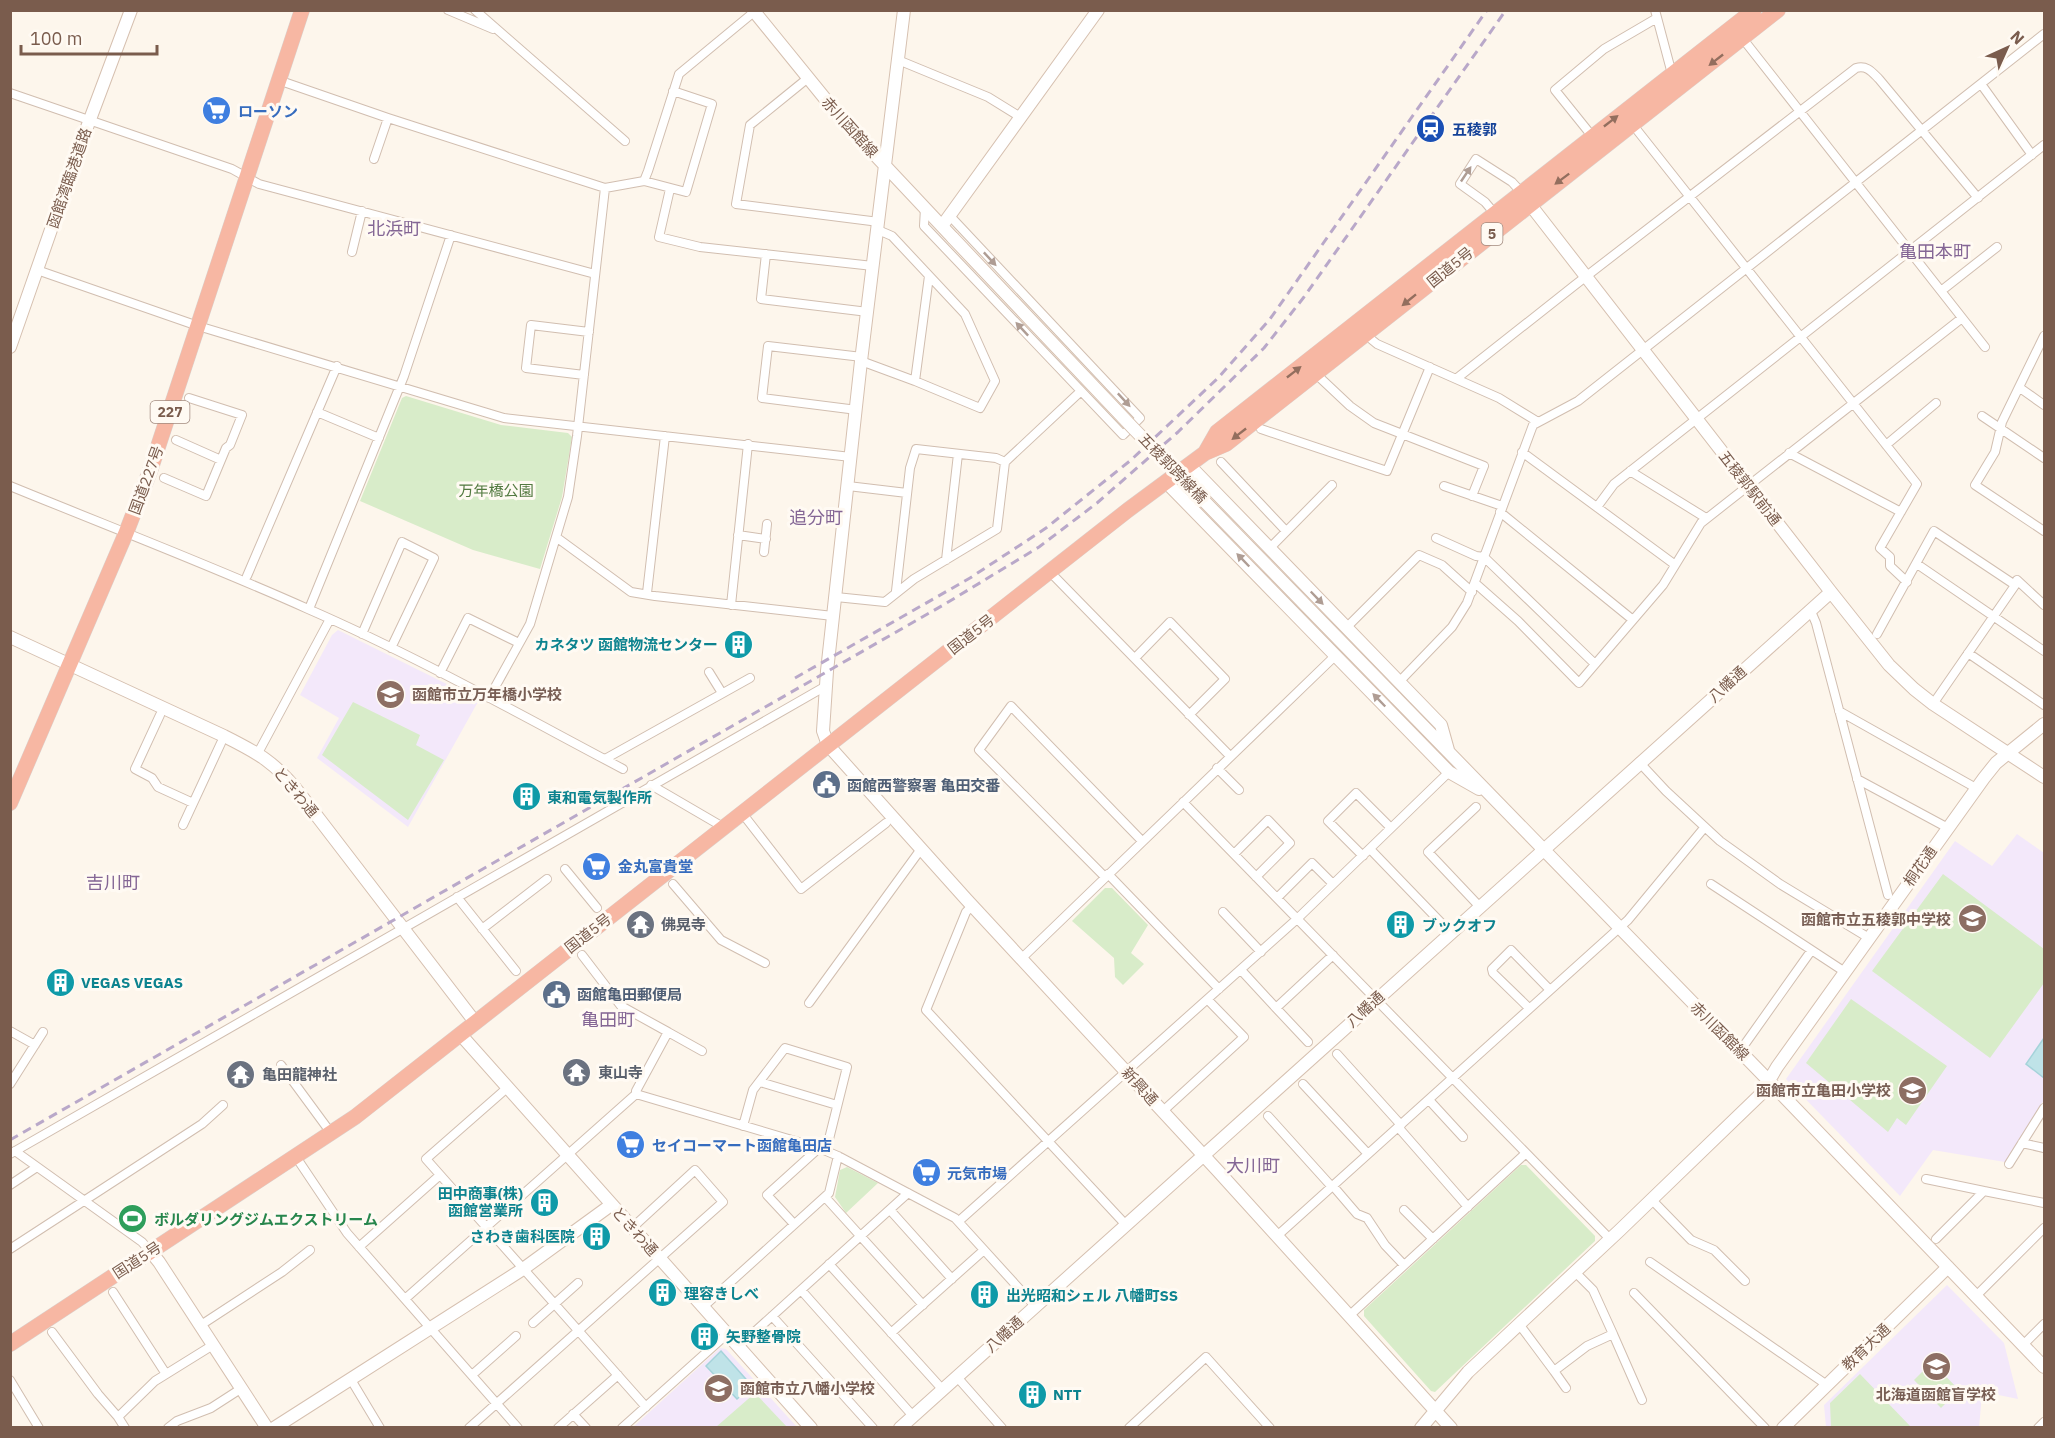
<svg xmlns="http://www.w3.org/2000/svg" width="2055" height="1438" font-family="'IBM Plex Sans','Noto Sans JP',sans-serif">
<rect width="100%" height="100%" fill="#fdf6ec"/>
<path fill="#f3e8fa" d="M338 630 479 700 408 827 317 758 339 718 300 695 332 635Z
M2017 834 2044 853V1100L2005 1162 1933 1150 1900 1196 1786 1079 1955 841 1992 866Z
M1947 1285 2004 1343 2018 1399 1984 1392 1982 1394 1979 1428 1826 1427 1824 1405Z
M720 1348 726 1349 797 1427 632 1428Z"/>
<path fill="#d8ecc9" d="M406 396 501 425 568 433 572 437 562 497 540 569 473 550 360 501 402 398Z
M353 702 420 735 416 745 444 760 408 820 322 755Z
M1943 874 2044 949V983L1990 1058 1872 971Z
M1105 888H1112L1148 925 1131 953 1144 964 1123 985 1115 977 1114 958 1072 921Z
M1851 999 1947 1066 1906 1125 1897 1118 1888 1132 1806 1063Z
M1521 1165H1526L1595 1236V1241L1435 1392 1431 1391 1364 1316V1310Z
M847 1167 878 1183 846 1213 835 1197 840 1170Z
M1932 1362 1959 1390 1941 1408 1914 1380Z
M1860 1374 1911 1427H1831L1830 1403Z
M755 1393 787 1427H716Z"/>
<path fill="#bfe3e8" stroke="#a5d3da" stroke-width="1.5" d="M2044 1038V1078L2026 1064Z
M721 1351 752 1386 737 1399 706 1366Z"/>
<g fill="none" stroke-linecap="round" stroke-linejoin="round">
<defs>
<path id="street" d="M448 10 493 29
M475 10 625 141
M1655 10 1672 74
M1743 39 1985 347
M898 60 988 97 1022 118
M808 78 750 125 736 204 879 222
M278 80 388 118 605 188 644 181
M1981 84 2032 155
M673 91 712 104 686 192 644 181 648 171 679 74 754 12
M10 93 232 169 259 184 595 274
M1633 125 1917 484 1880 548 1890 557V566L1907 582
M1592 136 1555 90 1604 49 1657 18
M374 159 388 118
M605 188 577 436 568 497 556 537 631 592 655 596 833 616
M670 189 659 237 700 247 873 266
M925 208 924 226 1123 435 1140 418 950 216
M1495 214 1485 202 1460 184 1476 159 1512 182 1521 192
M352 252 362 211
M766 254 761 299 868 312
M37 270 198 326 504 418 851 457
M1941 291 1997 247
M1366 335 1377 344 1499 398 1538 422
M2044 336 2002 422 1995 452 1975 485 2044 531
M861 361 915 381 980 408 995 381 965 314 892 236 878 230
M1316 374 1350 406 1374 423 1484 466 1472 496
M584 375 526 368 531 325 589 332
M1456 379 1575 285 1856 68C1867 65 1872 72 1879 79L1978 198
M915 381 929 276
M2020 388 2044 405
M857 410 762 398 768 346 862 357
M317 412 379 438
M1982 416 2044 458
M1261 429 1387 471 1430 367
M176 440 221 460
M1886 445 1936 403
M1522 452 1674 564
M1789 453 1901 512
M1221 462 1286 531
M1630 471 1706 518
M164 478 206 496 226 448 230 445 242 415 189 398
M10 486C110 527 210 565 308 609 416 656 519 714 623 769
M848 486 907 493
M1444 486 1502 506
M1597 507 1614 484 2044 145
M1500 512 1633 620
M738 535 766 539
M1436 538 1476 556 1484 557 1595 664
M1269 549 1332 485
M764 552 767 524
M946 560 958 454
M1917 564 2044 651
M1050 572 1230 756
M247 576 337 366
M2017 580 2044 605
M1475 583 1518 621 1579 683 1663 585 1701 523 1962 318
M896 591 910 468 916 449 996 458 1005 462
M647 593 665 436
M836 597 885 602 914 579 997 529 1005 462 1081 391
M731 605 748 444
M309 609 404 376 451 235
M1810 609 1816 623 1888 895
M1346 628 1419 555 1442 565 1472 592
M362 634 402 542 434 558 391 648
M1877 634 1934 531 2015 585
M1968 653 2044 705
M1135 658 1170 622 1225 679 1189 715
M709 672 722 693
M440 673 468 618 519 643
M1399 682 1452 627 1467 603 1533 425 1578 401 2044 34
M489 698 530 624 556 537
M1933 704 2018 581
M1839 711 1976 788
M160 715 135 769 152 778 158 787 193 803
M258 753 330 619
M605 759 750 678
M1639 762 1666 791 1720 841 1780 884 1869 938
M1217 768 1239 790
M1857 779 1948 828
M651 785 723 827
M1183 802 1610 1239
M1476 807 1428 852 1480 907
M742 813 801 889 886 823
M183 825 221 743
M1370 849 1451 933
M1234 854 1268 820 1290 843 1256 877
M1363 856 1328 821 1356 793 1391 828
M565 869 597 908
M1108 874 1219 989
M1105 877 979 750 1011 706 1142 841
M673 884 721 940 765 963
M1711 884 1845 972
M457 897 516 971
M1277 898 1312 863 1333 884
M972 906 966 912 926 1010 1126 1225
M1223 912 1261 952
M482 929 547 879
M1022 958 1336 655
M1241 970 1276 1008 1333 955
M809 1003 921 849
M1276 1008 1308 1042
M1529 1008 1493 973 1492 969 1511 950 1550 990
M10 1031 35 1045
M668 1032 702 1051
M1740 1051 1811 951
M1337 1054 1401 1125
M281 1065 331 1133
M760 1082 837 1105
M10 1084 43 1032
M1303 1084 1368 1154
M507 1088 426 1159 646 1407
M636 1094 819 1148 838 1156 955 1218 1035 1306
M1429 1100 1463 1137
M1163 1111 1244 1037 1208 1000
M1268 1116 1332 1187
M743 1126 753 1090 785 1048 847 1067 826 1151
M1398 1127 1468 1207
M2022 1143 2044 1148
M15 1151 142 1242 150 1251
M10 1154 826 686
M296 1157 347 1233 518 1428
M2009 1164 2044 1108
M1926 1179 1984 1191
M10 1185 37 1167
M1333 1186 1357 1214 1367 1218 1385 1245 1404 1265
M825 1197 923 1305
M1652 1200 1691 1240 1714 1250 1745 1281
M890 1210 952 1279
M1404 1210 1433 1239
M959 1221 1297 919 1449 772
M794 1224 767 1195 819 1148
M1277 1236 1628 920 1704 828
M1936 1239 1984 1191 2044 1203
M359 1247 440 1175
M10 1249 202 1124 223 1105
M1650 1262 1827 1385
M829 1264 943 1390
M801 1290 913 1416
M113 1292 166 1374
M1634 1293 1765 1428
M1976 1296 2044 1228
M405 1299 636 1094V1091L668 1032 621 1006 582 955
M703 1307 829 1193 838 1156
M772 1316 873 1428
M1349 1316 1525 1154
M533 1323 578 1283
M1519 1324 1554 1371 1587 1346 1613 1334 1593 1290 1575 1272
M201 1325 282 1272 310 1250
M52 1332 98 1394 118 1417 155 1381 213 1345
M891 1333 984 1250
M1613 1334 1642 1400
M2023 1345 2044 1324
M739 1346 908 1193
M1554 1371 1566 1388
M472 1375 516 1336
M957 1377 1002 1428
M350 1378 380 1428
M10 1380 39 1428
M573 1414 586 1428
M118 1417 125 1428
M168 1428 177 1421 211 1408 242 1388
M469 1428 723 1202 695 1170 632 1228
M558 1428 618 1375
M622 1428 727 1334
M1129 1428 1206 1357 1270 1428
M2038 1428 2044 1422"/>
<path id="secondary" d="M753 10 844 122 953 238
M904 10 861 361 827 671 823 731 828 745 966 899 1218 1171 1451 1428
M1525 198 1831 592 1889 665 1914 689 1933 704 2044 777
M942 226 1098 10
M10 347 83 138 131 10
M1189 465 1441 725 1448 750
M1166 482 1449 772 1479 789
M10 637 224 736C258 753 275 762 300 794L475 1022
M1395 697 1769 1081 2044 1367
M460 1034 811 1428
M150 1251 159 1262 267 1428
M274 1428 523 1269 611 1205
M900 1428 1831 592
M1421 1428 1468 1372 1620 1230 1761 1094 1777 1067 1984 778 1996 763 2044 724
M1783 1428 1948 1267"/>
<path id="highway" d="M1205 453 1217 432 1754 10
M10 803 126 533 150 471 302 10
M10 1344 355 1117 1128 510 1205 453 1226 444 1778 10"/>
</defs>
<use href="#street" stroke="#d1beb0" stroke-width="10"/>
<use href="#secondary" stroke="#d6c0b0" stroke-width="14"/>
<use href="#highway" stroke="#dad1cd" stroke-width="16"/>
<use href="#street" stroke="#fff" stroke-width="8"/>
<use href="#secondary" stroke="#fff" stroke-width="12"/>
<use href="#highway" stroke="#f7b7a3" stroke-width="15"/>
<path stroke="#b9a8c9" stroke-width="3" stroke-dasharray="9 6" stroke-linecap="butt" d="M795 678 970 578 1046 528 1131 460 1218 378 1270 319 1487 10
M10 1140 945 604 1039 547 1097 503 1178 432 1264 348 1304 297 1506 10"/>
<defs>
<path id="secondary-bridge" d="M953 238 1133 428 1395 697"/>
</defs>
<use href="#secondary-bridge" stroke="#d6c0b0" stroke-width="14" stroke-linecap="butt"/>
<use href="#secondary-bridge" stroke="#fff" stroke-width="12"/>
</g>
<defs><path id="oneway-solid" d="M-6-.8H1V-3.2L6.5 0L1 3.2V.8H-6Z" transform="scale(1.5)"/></defs>
<g fill="#936e5e">
<use href="#oneway-solid" transform="translate(1716 60) rotate(142)"/>
<use href="#oneway-solid" transform="translate(1611 121) rotate(-38)"/>
<use href="#oneway-solid" transform="translate(1562 179) rotate(143)"/>
<use href="#oneway-solid" transform="translate(1409 300) rotate(141)"/>
<use href="#oneway-solid" transform="translate(1294 372) rotate(-38)"/>
<use href="#oneway-solid" transform="translate(1239 434) rotate(142)"/>
</g>
<g fill="#af9d94">
<use href="#oneway-solid" transform="translate(1466 174) rotate(-56)"/>
<use href="#oneway-solid" transform="translate(990 259) rotate(47)"/>
<use href="#oneway-solid" transform="translate(1022 329) rotate(-133)"/>
<use href="#oneway-solid" transform="translate(1124 400) rotate(47)"/>
<use href="#oneway-solid" transform="translate(1243 560) rotate(-134)"/>
<use href="#oneway-solid" transform="translate(1317 598) rotate(46)"/>
<use href="#oneway-solid" transform="translate(1379 700) rotate(-134)"/>
</g>
<defs>
<symbol id="supermarket-disc" viewBox="-11 -11 22 22"><circle r="9.5" fill="#3f7fe0" stroke="#fffaf3"/><path d="M-6-5.5h2.5l.6 2H6L4.5 2H-2.5L-4.4-4H-6ZM-1.5 3.2a1.3 1.3 0 1 0 .1 0ZM3 3.2a1.3 1.3 0 1 0 .1 0Z" fill="#fff"/></symbol>
<symbol id="station-disc" viewBox="-11 -11 22 22"><circle r="9.5" fill="#1a4fb4" stroke="#fffaf3"/><path d="M-3-6H3Q5-6 5-4V2Q5 4 3 4L4.5 6H3L1.5 4h-3L-3 6H-4.5L-3 4Q-5 4-5 2V-4Q-5-6-3-6ZM-3.5-4v3h7v-3ZM-3.5 1v1.5H-2V1ZM2 1v1.5H3.5V1Z" fill="#fff"/></symbol>
<symbol id="building-disc" viewBox="-11 -11 22 22"><circle r="9.5" fill="#0f9aa8" stroke="#fffaf3"/><path d="M-4-6H4V6H1V3H-1V6H-4ZM-2.5-4.3h1.7v1.8h-1.7ZM.8-4.3h1.7v1.8H.8ZM-2.5-1h1.7V.8h-1.7ZM.8-1h1.7V.8H.8Z" fill="#fff"/></symbol>
<symbol id="school-disc" viewBox="-11 -11 22 22"><circle r="9.5" fill="#8d6e63" stroke="#fffaf3"/><path d="M0-5L7-2L0 1L-7-2ZM-4 1L0 2.5L4 1V4Q0 6-4 4Z" fill="#fff"/></symbol>
<symbol id="civic-disc" viewBox="-11 -11 22 22"><circle r="9.5" fill="#5c6f8a" stroke="#fffaf3"/><path d="M-.6-6.5H3V-4.5H.6V-3L4-1V1h2V6H-6V1h2V-1L-.6-3ZM-1.2 2.5V6h2.4V2.5Z" fill="#fff"/></symbol>
<symbol id="temple-disc" viewBox="-11 -11 22 22"><circle r="9.5" fill="#6b7280" stroke="#fffaf3"/><path d="M0-6L5-2H3V0L6.5 2.5H4V6H1.5V3h-3V6H-4V2.5H-6.5L-3 0V-2H-5Z" fill="#fff"/></symbol>
<symbol id="stadium-disc" viewBox="-11 -11 22 22"><circle r="9.5" fill="#2e9e5b" stroke="#fffaf3"/><path d="M0-5a6.5 5 0 1 0 0 10a6.5 5 0 1 0 0-10ZM-3.5-1.8h7v3.6h-7Z" fill="#fff"/></symbol>
</defs>
<g fill-rule="evenodd">
<use href="#supermarket-disc" x="200" y="94" width="33" height="33"/>
<use href="#station-disc" x="1414" y="112" width="33" height="33"/>
<use href="#building-disc" x="722" y="628" width="33" height="33"/>
<use href="#school-disc" x="374" y="678" width="33" height="33"/>
<use href="#civic-disc" x="810" y="768" width="33" height="33"/>
<use href="#building-disc" x="510" y="780" width="33" height="33"/>
<use href="#supermarket-disc" x="580" y="850" width="33" height="33"/>
<use href="#school-disc" x="1956" y="902" width="33" height="33"/>
<use href="#temple-disc" x="624" y="908" width="33" height="33"/>
<use href="#building-disc" x="1384" y="908" width="33" height="33"/>
<use href="#building-disc" x="44" y="966" width="33" height="33"/>
<use href="#civic-disc" x="540" y="978" width="33" height="33"/>
<use href="#temple-disc" x="560" y="1056" width="33" height="33"/>
<use href="#temple-disc" x="224" y="1058" width="33" height="33"/>
<use href="#school-disc" x="1896" y="1074" width="33" height="33"/>
<use href="#supermarket-disc" x="614" y="1128" width="33" height="33"/>
<use href="#supermarket-disc" x="910" y="1156" width="33" height="33"/>
<use href="#building-disc" x="528" y="1186" width="33" height="33"/>
<use href="#stadium-disc" x="116" y="1202" width="33" height="33"/>
<use href="#building-disc" x="580" y="1220" width="33" height="33"/>
<use href="#building-disc" x="646" y="1276" width="33" height="33"/>
<use href="#building-disc" x="968" y="1278" width="33" height="33"/>
<use href="#building-disc" x="688" y="1320" width="33" height="33"/>
<use href="#school-disc" x="1920" y="1350" width="33" height="33"/>
<use href="#school-disc" x="702" y="1372" width="33" height="33"/>
<use href="#building-disc" x="1016" y="1378" width="33" height="33"/>
</g>
<g text-anchor="middle" dominant-baseline="central" stroke-width="6" stroke-linejoin="round" paint-order="stroke">
<g fill="#fffaf3" stroke="#a28b7f" stroke-width="1.5">
<rect x="1481.5" y="223" width="21" height="22" rx="4.5"/>
<rect x="150.5" y="401" width="39" height="22" rx="4.5"/>
</g>
<g font-size="14" font-weight="bold" fill="#7a5c4d">
<text x="1492" y="234">5</text>
<text x="170" y="412">227</text>
</g>
<g font-size="15" font-weight="bold" fill="#366cbe" stroke="#fffaf3" text-anchor="start">
<text x="238" y="111">ローソン</text>
<text x="618" y="866">金丸富貴堂</text>
<text x="652" y="1145">セイコーマート函館亀田店</text>
<text x="947" y="1173">元気市場</text>
</g>
<g font-size="15" fill="#7a5c4d" stroke="#fffaf3">
<text transform="translate(850 127) rotate(48)">赤川函館線</text>
<text transform="translate(69 178) rotate(-71)">函館湾臨港道路</text>
<text transform="translate(1450 267) rotate(-39)">国道5号</text>
<text transform="translate(1173 468) rotate(46)">五稜郭跨線橋</text>
<text transform="translate(146 480) rotate(-70)">国道227号</text>
<text transform="translate(1750 488) rotate(52)">五稜郭駅前通</text>
<text transform="translate(971 634) rotate(-38)">国道5号</text>
<text transform="translate(1727 684) rotate(-42)">八幡通</text>
<text transform="translate(296 792) rotate(50)">ときわ通</text>
<text transform="translate(1920 866) rotate(-55)">桐花通</text>
<text transform="translate(588 933) rotate(-38)">国道5号</text>
<text transform="translate(1365 1009) rotate(-42)">八幡通</text>
<text transform="translate(1720 1031) rotate(45)">赤川函館線</text>
<text transform="translate(1140 1086) rotate(48)">新興通</text>
<text transform="translate(635 1231) rotate(48)">ときわ通</text>
<text transform="translate(137 1260) rotate(-33)">国道5号</text>
<text transform="translate(1004 1334) rotate(-42)">八幡通</text>
<text transform="translate(1866 1347) rotate(-44)">教育大通</text>
</g>
<g font-size="15" font-weight="bold" fill="#164399" stroke="#fffaf3" text-anchor="start">
<text x="1452" y="129">五稜郭</text>
</g>
<g font-size="15" fill="#537a41" stroke="#fffaf3">
<text x="496" y="490">万年橋公園</text>
</g>
<g font-size="15" font-weight="bold" fill="#0d838f" stroke="#fffaf3" text-anchor="start">
<text x="718" y="644" text-anchor="end">カネタツ 函館物流センター</text>
<text x="547" y="797">東和電気製作所</text>
<text x="1422" y="925">ブックオフ</text>
<text x="81" y="982">VEGAS VEGAS</text>
<text x="523" y="1193" text-anchor="end">田中商事(株)<tspan x="523" dy="17">函館営業所</tspan></text>
<text x="575" y="1236" text-anchor="end">さわき歯科医院</text>
<text x="684" y="1293">理容きしべ</text>
<text x="1006" y="1295">出光昭和シェル 八幡町SS</text>
<text x="726" y="1336">矢野整骨院</text>
<text x="1053" y="1394">NTT</text>
</g>
<g font-size="15" font-weight="bold" fill="#785e54" stroke="#fffaf3" text-anchor="start">
<text x="412" y="694">函館市立万年橋小学校</text>
<text x="1951" y="919" text-anchor="end">函館市立五稜郭中学校</text>
<text x="1891" y="1090" text-anchor="end">函館市立亀田小学校</text>
<text x="740" y="1388">函館市立八幡小学校</text>
<text x="1936" y="1394" text-anchor="middle">北海道函館盲学校</text>
</g>
<g font-size="15" font-weight="bold" fill="#4e5e75" stroke="#fffaf3" text-anchor="start">
<text x="847" y="785">函館西警察署 亀田交番</text>
<text x="577" y="994">函館亀田郵便局</text>
</g>
<g font-size="15" font-weight="bold" fill="#5b616d" stroke="#fffaf3" text-anchor="start">
<text x="661" y="924">佛晃寺</text>
<text x="598" y="1072">東山寺</text>
<text x="262" y="1074">亀田龍神社</text>
</g>
<g font-size="15" font-weight="bold" fill="#27864d" stroke="#fffaf3" text-anchor="start">
<text x="154" y="1219">ボルダリングジムエクストリーム</text>
</g>
<g font-size="18" fill="#846695" stroke="#fffaf3">
<text x="394" y="228">北浜町</text>
<text x="1935" y="251">亀田本町</text>
<text x="816" y="517">追分町</text>
<text x="113" y="882">吉川町</text>
<text x="608" y="1019">亀田町</text>
<text x="1253" y="1165">大川町</text>
</g>
</g>
<rect width="2055" height="1438" fill="none" stroke="#7a5c4d" stroke-width="24"/>
<g transform="translate(2007 48) rotate(45)" stroke="#fffaf3" stroke-width="4.5" paint-order="stroke">
<path d="M0-4.5L10 22L0 15L-10 22Z" fill="#7a5c4d"/>
<text y="-9" font-size="16" font-weight="bold" text-anchor="middle" fill="#7a5c4d">N</text>
</g>
<path d="M21 45v9h136v-9" fill="none" stroke="#7a5c4d" stroke-width="3"/>
<text x="30" y="45" font-size="18" fill="#7a5c4d" stroke="#fffaf3" stroke-width="4.5" paint-order="stroke">100 m</text>
</svg>
